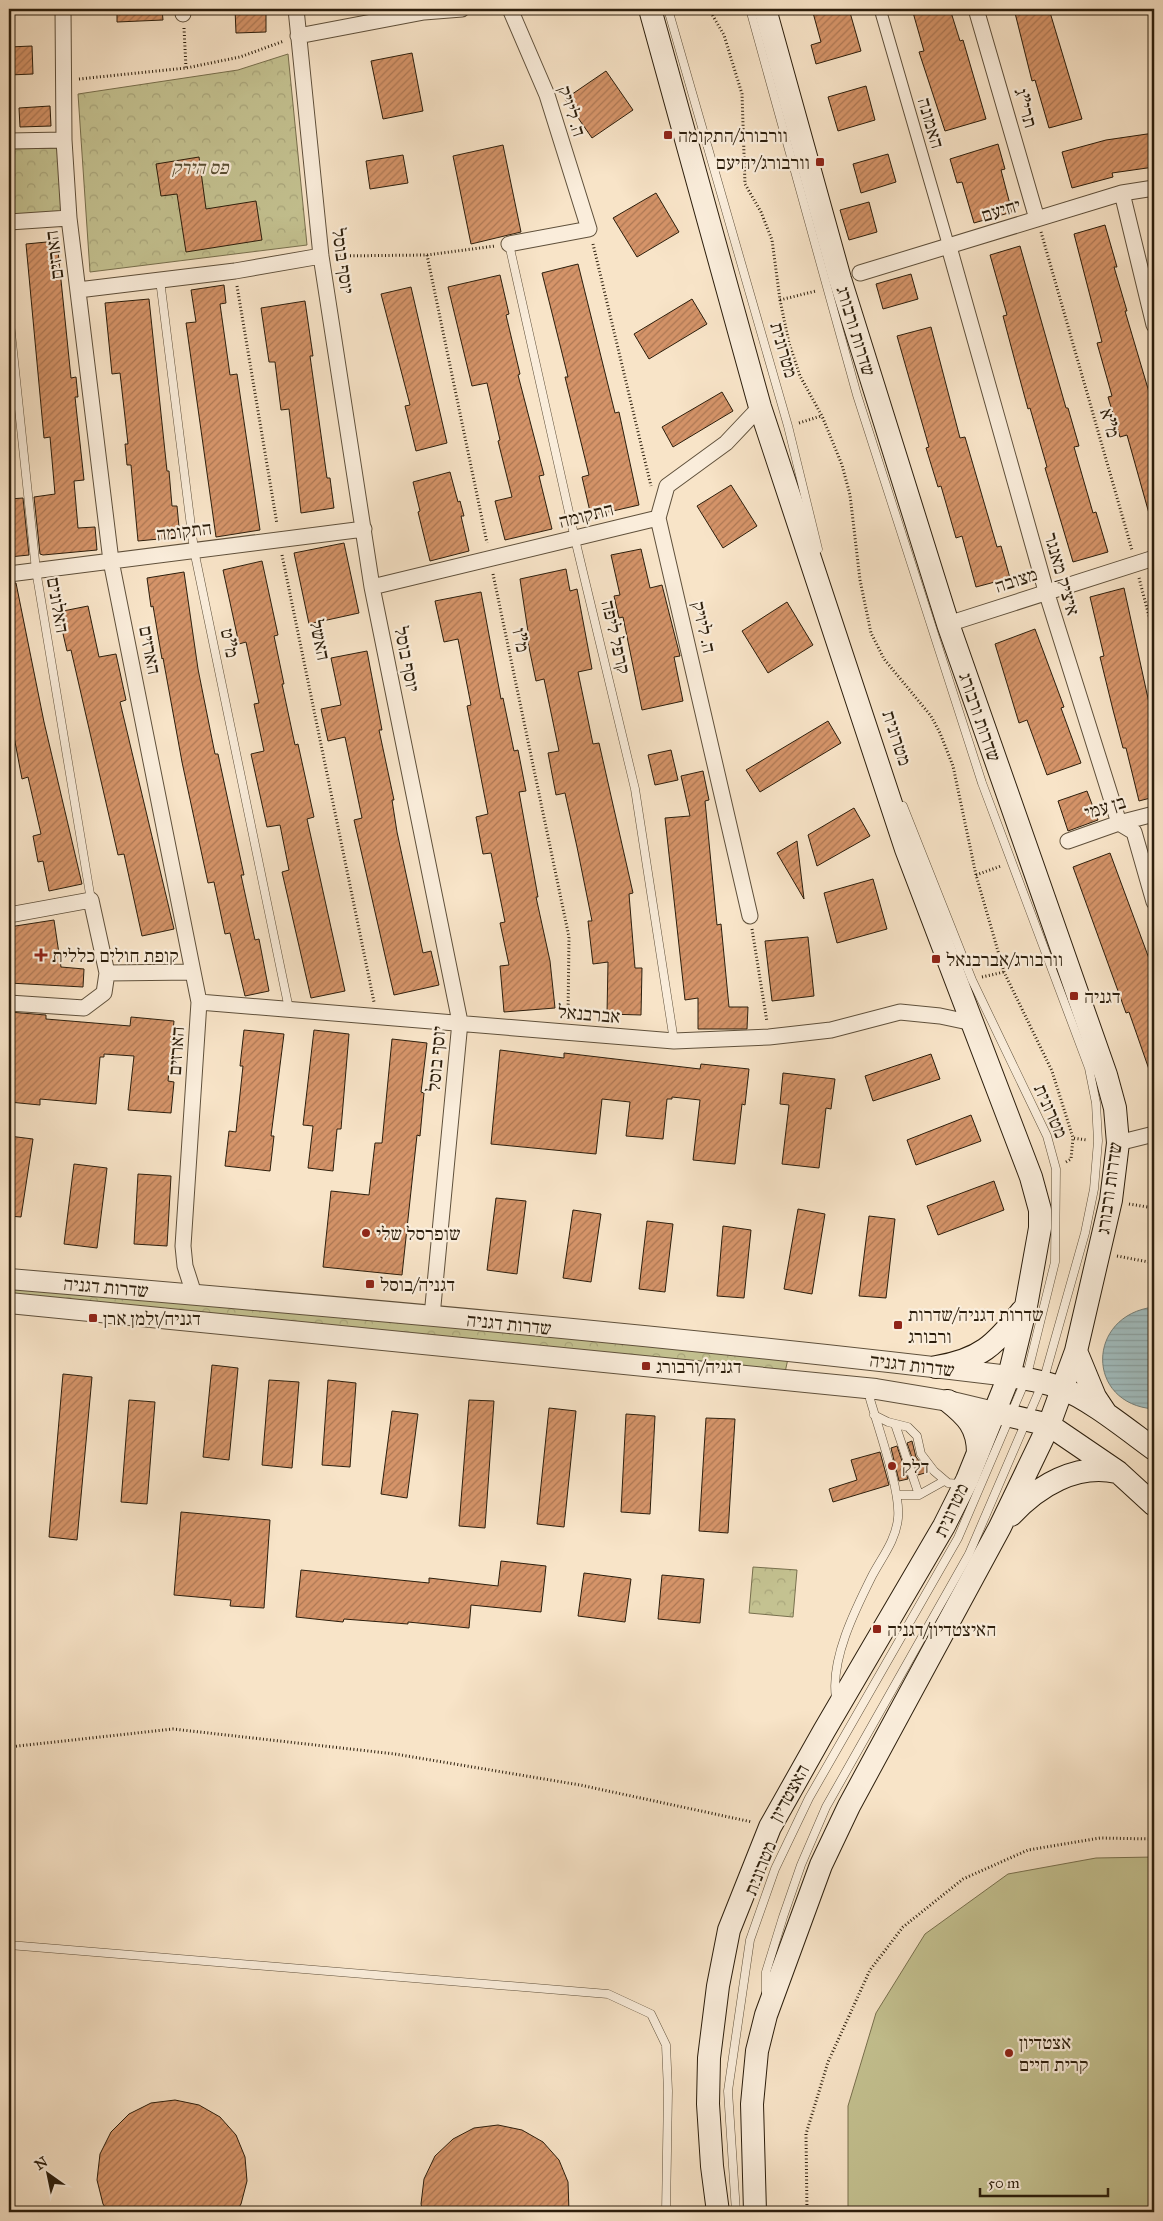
<svg xmlns="http://www.w3.org/2000/svg" width="1163" height="2221" font-family="'IM FELL Great Primer','Frank Ruhl Libre',serif">
<defs>
<pattern id="park-crowns" width="20" height="18" patternUnits="userSpaceOnUse" patternTransform="scale(1.25)"><rect width="20" height="18" fill="#c4c291"/><path d="M2 6a3 3 0 1 1 6 0M12 15a3 3 0 1 1 6 0" fill="none" stroke="#a9a67c"/></pattern>
<pattern id="water-rules" width="6" height="5" patternUnits="userSpaceOnUse" patternTransform="scale(1.25)"><rect width="6" height="5" fill="#a0bcbe"/><path d="M0 2.5h6" fill="none" stroke="#8aa1a2"/></pattern>
<pattern id="building-hatch" width="6" height="6" patternUnits="userSpaceOnUse" patternTransform="scale(1.25)"><rect width="6" height="6" fill="#d59469"/><path d="M-1 1l2-2M0 6l6-6M5 7l2-2" fill="none" stroke="#ad7855"/></pattern>
</defs>
<rect width="100%" height="100%" fill="#f8e4c8"/>
<filter id="stains"><feTurbulence type="fractalNoise" baseFrequency=".004" numOctaves="4"/><feColorMatrix values="0 0 0 0 .2 0 0 0 0 .09 0 0 0 0 .02 0 0 0 .5 -.17"/></filter>
<radialGradient id="worn" r=".72"><stop offset=".6" stop-color="#630" stop-opacity="0"/><stop offset="1" stop-color="#630" stop-opacity=".3"/></radialGradient>
<path fill="url(#park-crowns)" stroke="#78704e" d="M288 54 307 245 90 272 78 94 238 70Z
M58 148 61 212 9 215V149Z
M9 1283 789 1354 784 1377 9 1299Z
M753 1567 797 1570 793 1617 749 1613Z"/>
<path fill="#c4c291" stroke="#78704e" d="M1154 1857V2212H848V2106L876 2013 925 1934 1008 1874 1096 1858Z"/>
<path fill="url(#water-rules)" stroke="#727d77" d="M1154 1307V1409C1085 1404 1086 1315 1154 1307Z"/>
<path fill="url(#building-hatch)" stroke="#2c1e0c" d="M117 9H162L163 20 117 22Z
M235 9H266V32L236 33Z
M812 9H849L861 51 816 64 811 45 821 42Z
M912 9H950L960 41 963 40 986 119 945 131 919 52 924 51Z
M1014 9H1049L1082 119 1049 128 1035 80 1032 81Z
M32 46 33 74 9 75V47Z
M412 53 423 111 383 119 371 61Z
M606 71 633 110 592 138 565 99Z
M866 86 875 120 838 131 828 97Z
M50 106 51 126 20 127 19 108Z
M1154 133V167L1112 173 1113 177 1072 188 1062 152 1106 140Z
M998 144 1005 169 1001 170 1012 212 974 223 962 182 957 183 950 159Z
M503 145 521 232 471 244 453 156Z
M888 154 896 182 861 193 853 164Z
M403 155 408 183 370 189 366 161Z
M199 157 206 209 256 201 262 240 186 252 177 194 161 196 156 164Z
M656 193 679 232 637 257 613 218Z
M869 202 877 232 849 240 840 210Z
M1105 225 1117 267H1114L1127 311H1125L1154 409V516L1150 517 1127 435 1120 437 1108 397 1112 396 1097 343 1102 342 1074 234Z
M57 241 71 378 76 377 78 397H75L84 480 74 481 78 528 95 527 97 550 43 555 40 554 34 497 55 494 50 437 44 438 26 244Z
M1020 246 1066 408H1068L1079 446 1074 447 1093 513 1096 512 1108 552 1073 562 1045 468 1047 467 1030 408 1028 409 1016 365 1003 316 1007 315 990 255Z
M578 264 615 413 619 412 639 505 591 516 582 477 589 475 565 377H568L542 273Z
M911 274 918 299 883 309 876 284Z
M500 275 509 314 506 315 520 374 518 375 544 475 539 476 552 529 505 540 495 501 512 497 498 441 500 440 487 383 472 386 448 287Z
M224 285 226 303 220 304 230 375 237 374 260 530 216 537 186 323 196 322 191 290Z
M411 287 447 443 416 451 405 406 410 405 381 294Z
M149 299 167 471H169L172 506H177L180 537 138 541 131 465H127L125 444H128L120 373 112 374 105 303Z
M692 299 707 324 649 359 634 334Z
M305 301 313 356H310L327 478H330L334 508 301 513 289 409 281 410 275 362H269L261 308Z
M931 327 960 438 965 437 997 547 1001 546 1010 578 976 587 962 536 956 538 941 486 938 487 926 448 929 447 897 336Z
M722 392 733 411 673 447 662 427Z
M450 472 458 502 460 501 464 516H461L469 551 430 561 418 512 420 511 413 482Z
M731 485 757 526 723 548 697 506Z
M23 498 29 555 9 557V499Z
M344 543 359 613 309 624 294 553Z
M641 549 650 588 662 585 680 656 674 657 683 701 642 710 623 617 619 618 614 596 620 595 611 555Z
M262 561 278 635 274 636 284 684H282L295 745 298 744 314 817 307 819 345 991 311 998 282 872 289 870 280 825 267 827 251 754 264 751 254 704 259 703 246 642 239 644 223 570Z
M566 569 570 591 577 589 592 669 578 672 593 744 599 743 633 893 629 894 635 968H642L641 1015 607 1014 608 962 593 964 588 921H592L577 847 565 793 556 795 548 753 559 751 544 679 536 681 527 638H529L520 579Z
M184 572 198 669 215 754H218L244 875H241L255 940 259 939 269 991 245 996 230 933 225 934 214 882 208 883 182 762 163 658 162 659 153 606 151 607 147 578Z
M9 583H16L44 722 82 884 49 891 43 861 38 862 33 836 41 834 28 777 22 779 9 710Z
M1124 588 1154 726V797L1139 801 1126 748H1123L1113 710 1100 657 1104 656 1090 597Z
M481 592 501 699 503 698 514 751 518 750 526 791 519 792 538 897H536L550 961 555 1008 504 1012 500 966 509 965 500 923 505 922 491 853 483 854 476 817 488 814 467 706 471 705 458 639 444 642 435 601Z
M787 602 813 645 768 673 742 631Z
M88 606 99 657 116 654 126 700 120 702 174 929 142 936 124 854 118 855 71 650 67 651 58 612Z
M1035 629 1064 707 1061 708 1081 763 1047 775 1027 720 1019 723 995 644Z
M367 651 382 730H379L394 800H392L397 832 423 953 431 951 439 985 394 995 354 820 362 818 345 737 328 741 321 709 341 705 331 658Z
M828 721 841 743 760 792 746 770Z
M671 750 678 780 655 785 648 755Z
M703 771 709 800 705 801 717 925 721 924 729 1007H748L747 1029H698V998L685 1000 665 818 690 816 681 776Z
M1087 791 1098 820 1068 831 1058 801Z
M854 808 870 836 817 866 808 835Z
M797 841 804 899 777 853Z
M1110 853 1154 972V1078H1152L1129 1012 1126 1013 1073 867Z
M873 879 887 929 837 943 824 893Z
M54 920 61 967 84 969 83 987 9 983V927Z
M808 937 814 996 772 1001 765 941Z
M9 1012 46 1015V1019L130 1026 131 1017 174 1021 168 1081 174 1082 171 1113 128 1110 134 1056 104 1054V1057H100L96 1104 40 1099V1105L9 1102Z
M244 1030 284 1034 271 1136H274L270 1171 225 1166 229 1131 236 1132 243 1066H240Z
M314 1030 349 1034 341 1129H337L333 1171 308 1168 313 1126 303 1125Z
M392 1039 427 1043 421 1092 424 1093 420 1136 417 1135 402 1275 323 1267 331 1191 369 1195 375 1143H382Z
M500 1050 564 1058V1053L700 1069 701 1064 749 1069 745 1105 742 1104 735 1164 693 1160 700 1100 672 1097V1099H667L663 1139 626 1136 630 1102 602 1099 596 1154 491 1144Z
M931 1054 940 1079 873 1101 865 1076Z
M783 1073 835 1079 831 1109 826 1108 819 1168 782 1164 789 1105 780 1104Z
M971 1115 981 1141 916 1165 907 1140Z
M9 1136 33 1139 21 1217 9 1216Z
M74 1164 107 1168 97 1248 64 1244Z
M138 1174 171 1176 167 1246 134 1244Z
M994 1181 1004 1210 938 1235 927 1206Z
M496 1198 526 1201 517 1274 487 1270Z
M798 1209 825 1214 812 1294 784 1289Z
M573 1210 601 1214 591 1282 563 1278Z
M869 1216 895 1219 886 1298 859 1296Z
M647 1221 673 1224 665 1292 639 1289Z
M723 1226 751 1230 744 1298 717 1296Z
M212 1365 238 1368 229 1460 203 1457Z
M63 1374 92 1377 77 1540 49 1537Z
M269 1380 299 1382 292 1468 262 1465Z
M328 1380 356 1383 350 1467 322 1465Z
M129 1400 155 1402 147 1504 121 1502Z
M469 1400 494 1401 485 1528 459 1526Z
M549 1408 576 1411 564 1527 537 1524Z
M392 1411 418 1414 407 1498 381 1494Z
M626 1414 655 1416 650 1514 621 1512Z
M706 1418 735 1419 728 1533 699 1531Z
M912 1441 916 1457 928 1472 918 1475 907 1443Z
M897 1446 908 1479 899 1481 891 1448Z
M880 1452 889 1485 833 1502 829 1489 857 1480 851 1460Z
M181 1512 270 1520 264 1608 230 1606 231 1600 174 1595Z
M501 1561 546 1566 541 1612 471 1605 469 1628 408 1622V1624L344 1619 343 1622 296 1617 301 1570 429 1583V1578L498 1586Z
M584 1573 631 1579 625 1622 578 1616Z
M662 1575 704 1579 700 1623 658 1619Z
M175 2100 199 2105 220 2117 236 2135 245 2157 247 2181 241 2204 236 2212H108L103 2204 97 2180 100 2154 111 2132 129 2114 151 2103Z
M498 2125 522 2130 543 2142 559 2160 568 2182 569 2212H423L421 2204 424 2179 435 2156 453 2139 474 2128Z"/>
<g fill="none" stroke-linecap="round" stroke-linejoin="round">
<defs>
<path id="service" d="M668 9 788 426 818 549
M750 9 857 395 982 783 1089 1068 1096 1103 1098 1141 1094 1189 1085 1233 1043 1382 969 1554 826 1807 801 1865 783 1917 766 1972V1993
M509 244 575 539 635 789 674 1041
M160 280 194 550 289 1009
M9 314 36 570 91 900
M9 898 11 915
M874 1415 888 1422 908 1427 917 1436 921 1454 934 1471 948 1483 960 1484
M895 1424 919 1495
M897 1495H919L944 1481
M836 1698C830 1660 855 1610 872 1576 882 1557 896 1540 898 1518 901 1492 878 1427 870 1399L873 1390
M9 1945 608 1994 651 2014 666 2045 668 2091 666 2212
M736 2212 728 2091 750 1940 775 1869 809 1798 958 1538 1026 1379 1055 1262 1056 1169 1047 1136 972 980 903 806"/>
<path id="pedestrian" d="M880 9 949 247"/>
<path id="minor" d="M63 9 64 140 69 218 111 561 199 1002 183 1246 185 1266 194 1294
M183 9V14
M296 9 321 256 372 587 460 1022 432 1316
M976 9 1037 219
M298 36 424 12 462 9
M9 141 64 140
M1122 193 1154 325
M9 222 69 218
M509 244 589 229 547 95 510 9
M949 247 1046 591 1119 823 1134 832 1154 902
M860 273 1122 193 1154 188
M78 290 235 271 321 256
M658 518 750 916
M9 574 364 529
M372 587 658 518 667 486 726 443 760 407
M948 624 1154 558
M1068 841 1119 823 1154 814
M9 915 91 900 107 973 193 972
M199 1002 674 1041 769 1037 831 1030 900 1012 940 1016 973 1023
M9 1003 84 1008 104 993 107 973
M1118 1143 1154 1134"/>
<path id="tertiary" d="M9 1279C343 1307 677 1336 1009 1376
M9 1303 876 1389 948 1401 994 1412"/>
<path id="secondary" d="M650 9 760 407 906 849 1031 1177 1040 1210V1228L1026 1306 1009 1376 967 1480 944 1526 824 1731 770 1827 729 1930 718 1986 709 2058 708 2104 712 2166 718 2212
M1076 1351 1095 1397 1105 1412
M936 1367C980 1360 995 1345 1022 1311
M1009 1376C1027 1379 1044 1381 1061 1388 1090 1399 1129 1431 1154 1449
M948 1401C967 1416 978 1427 978 1453
M994 1412 1049 1425 1118 1472 1154 1505
M1011 1515C1038 1486 1076 1463 1117 1472
M755 2212 752 2104 757 2051 766 2015 821 1865 849 1806 1000 1527 1049 1425 1076 1351 1111 1200 1118 1143 1115 1108 1106 1075 948 624 840 279 765 9"/>
</defs>
<use href="#service" stroke="#5f503b" stroke-width="9"/>
<use href="#pedestrian" stroke="#5f503b" stroke-width="13"/>
<use href="#minor" stroke="#5f503b" stroke-width="17"/>
<use href="#tertiary" stroke="#5f503b" stroke-width="22"/>
<use href="#secondary" stroke="#2c1e0c" stroke-width="24"/>
<path stroke="#2c1e0c" stroke-width="3" stroke-dasharray="1 2.5" stroke-linecap="butt" d="M709 9 724 35 742 94 745 184 761 212 772 240 780 300 789 343 800 376 822 416 842 465 850 495 860 580 871 633 884 659 931 716 940 733 953 766 976 875 1004 972 1052 1071 1073 1138
M184 28 186 68
M79 79 186 68 240 57 284 41
M1041 232 1132 550
M593 244 651 486
M427 255 487 543
M336 256 427 255 495 246
M237 286 277 524
M780 300 816 291
M799 423 821 416
M282 555 374 1002
M493 574 569 937 568 1017
M1139 578 1154 635
M976 875 1001 866
M752 929 767 1022
M982 977 1004 972
M1066 1162 1071 1159 1073 1138 1087 1140
M1129 1204 1154 1208
M1117 1256 1154 1263
M9 1747 173 1729 395 1754 580 1785 752 1822
M807 2212 806 2134 828 2062 870 1970 903 1927 963 1879 1028 1850 1100 1838 1154 1839"/>
<use href="#service" stroke="#faeddb" stroke-width="8"/>
<use href="#pedestrian" stroke="#faeddb" stroke-width="11"/>
<use href="#minor" stroke="#faeddb" stroke-width="15"/>
<use href="#tertiary" stroke="#faeddb" stroke-width="20"/>
<use href="#secondary" stroke="#faeddb" stroke-width="22"/>
</g>
<g fill="#8f2418" stroke="#faeddb" stroke-width="2">
<rect x="663" y="130" width="10" height="10" rx="2.5"/>
<rect x="815" y="157" width="10" height="10" rx="2.5"/>
<path d="M38.5 947.5h5v5h5v5h-5v5h-5v-5h-5v-5h5z"/>
<rect x="931" y="954" width="10" height="10" rx="2.5"/>
<rect x="1069" y="991" width="10" height="10" rx="2.5"/>
<circle cx="366" cy="1233" r="5"/>
<rect x="365" y="1279" width="10" height="10" rx="2.5"/>
<rect x="88" y="1313" width="10" height="10" rx="2.5"/>
<rect x="893" y="1320" width="10" height="10" rx="2.5"/>
<rect x="641" y="1361" width="10" height="10" rx="2.5"/>
<circle cx="892" cy="1466" r="5"/>
<rect x="872" y="1624" width="10" height="10" rx="2.5"/>
<circle cx="1009" cy="2053" r="5"/>
</g>
<g text-anchor="middle" dominant-baseline="central" stroke-width="4.5" stroke-linejoin="round" paint-order="stroke">
<g font-size="19" fill="#2c1e0c" stroke="#faeddb">
<text transform="translate(1026 108) rotate(74)">תרי"ג</text>
<text transform="translate(572 111) rotate(72)">ה. ליויק</text>
<text transform="translate(931 123) rotate(74)">האמונה</text>
<text transform="translate(1001 210) rotate(-17)">יחיעם</text>
<text transform="translate(54 255) rotate(-97)">הארזים</text>
<text transform="translate(343 261) rotate(82)">יוסף בוסל</text>
<text transform="translate(856 331) rotate(73)">שדרות ורבורג</text>
<text transform="translate(784 350) rotate(74)">מטרונית</text>
<text transform="translate(1110 423) rotate(74)">מ"א</text>
<text transform="translate(586 515) rotate(-14)">התקומה</text>
<text transform="translate(184 531) rotate(-7)">התקומה</text>
<text transform="translate(1062 574) rotate(74)">איציק מאנגר</text>
<text transform="translate(1016 580) rotate(-18)">מצובה</text>
<text transform="translate(58 605) rotate(80)">האלונים</text>
<text transform="translate(704 627) rotate(77)">ה. ליויק</text>
<text transform="translate(616 637) rotate(77)">קרפל ליפה</text>
<text transform="translate(320 640) rotate(78)">האשל</text>
<text transform="translate(521 640) rotate(78)">מ"ו</text>
<text transform="translate(230 643) rotate(78)">מ"ט</text>
<text transform="translate(150 650) rotate(79)">הארזים</text>
<text transform="translate(407 659) rotate(79)">יוסף בוסל</text>
<text transform="translate(980 717) rotate(71)">שדרות ורבורג</text>
<text transform="translate(897 738) rotate(72)">מטרונית</text>
<text transform="translate(1105 807) rotate(-17)">בן עמי</text>
<text transform="translate(589 1014) rotate(5)">אברבנאל</text>
<text transform="translate(176 1051) rotate(-86)">הארזים</text>
<text transform="translate(436 1059) rotate(-85)">יוסף בוסל</text>
<text transform="translate(1051 1111) rotate(66)">מטרונית</text>
<text transform="translate(1109 1188) rotate(-82)">שדרות ורבורג</text>
<text transform="translate(106 1287) rotate(5)">שדרות דגניה</text>
<text transform="translate(509 1324) rotate(6)">שדרות דגניה</text>
<text transform="translate(912 1365) rotate(7)">שדרות דגניה</text>
<text transform="translate(951 1510) rotate(-65)">מטרונית</text>
<text transform="translate(789 1793) rotate(-61)">האצטדיון</text>
<text transform="translate(760 1868) rotate(-68)">מטרונית</text>
</g>
<g font-size="19" fill="#2c1e0c" stroke="#faeddb" text-anchor="start">
<text x="678" y="135">וורבורג/התקומה</text>
<text x="810" y="162" text-anchor="end">וורבורג/יחיעם</text>
<text x="52" y="955">קופת חולים כללית</text>
<text x="946" y="959">וורבורג/אברבנאל</text>
<text x="1084" y="996">דגניה</text>
<text x="376" y="1233">שופרסל שלי</text>
<text x="380" y="1284">דגניה/בוסל</text>
<text x="908" y="1314">שדרות דגניה/שדרות<tspan x="908" dy="22">ורבורג</tspan></text>
<text x="103" y="1318">דגניה/זלמן ארן</text>
<text x="656" y="1366">דגניה/ורבורג</text>
<text x="902" y="1466">דלק</text>
<text x="887" y="1629">האיצטדיון/דגניה</text>
<text x="1019" y="2042">אצטדיון<tspan x="1019" dy="22">קרית חיים</tspan></text>
</g>
<g font-size="19" font-style="italic" fill="#5a4f34" stroke="#faeddb">
<text x="200" y="167">פס הירק</text>
</g>
</g>
<rect width="1163" height="2221" fill="none" stroke="#f8e4c8" stroke-width="30"/>
<rect x="10" y="10" width="1143" height="2201" fill="none" stroke="#2c1e0c" stroke-width="2.5"/>
<rect x="15" y="15" width="1133" height="2191" fill="none" stroke="#2c1e0c"/>
<g transform="translate(48 2174) rotate(327)" stroke="#faeddb" stroke-width="4" paint-order="stroke">
<path d="M0-4L9 19L0 12L-9 19Z" fill="#2c1e0c"/>
<text y="-8" font-size="14" font-weight="bold" text-anchor="middle" fill="#2c1e0c">N</text>
</g>
<path d="M980 2188v8h128v-8" fill="none" stroke="#2c1e0c" stroke-width="2.5"/>
<text x="988" y="2188" font-size="15" fill="#2c1e0c" stroke="#faeddb" stroke-width="4" paint-order="stroke">50 m</text>
<rect width="100%" height="100%" filter="url(#stains)"/>
<rect width="100%" height="100%" fill="url(#worn)"/>
</svg>
